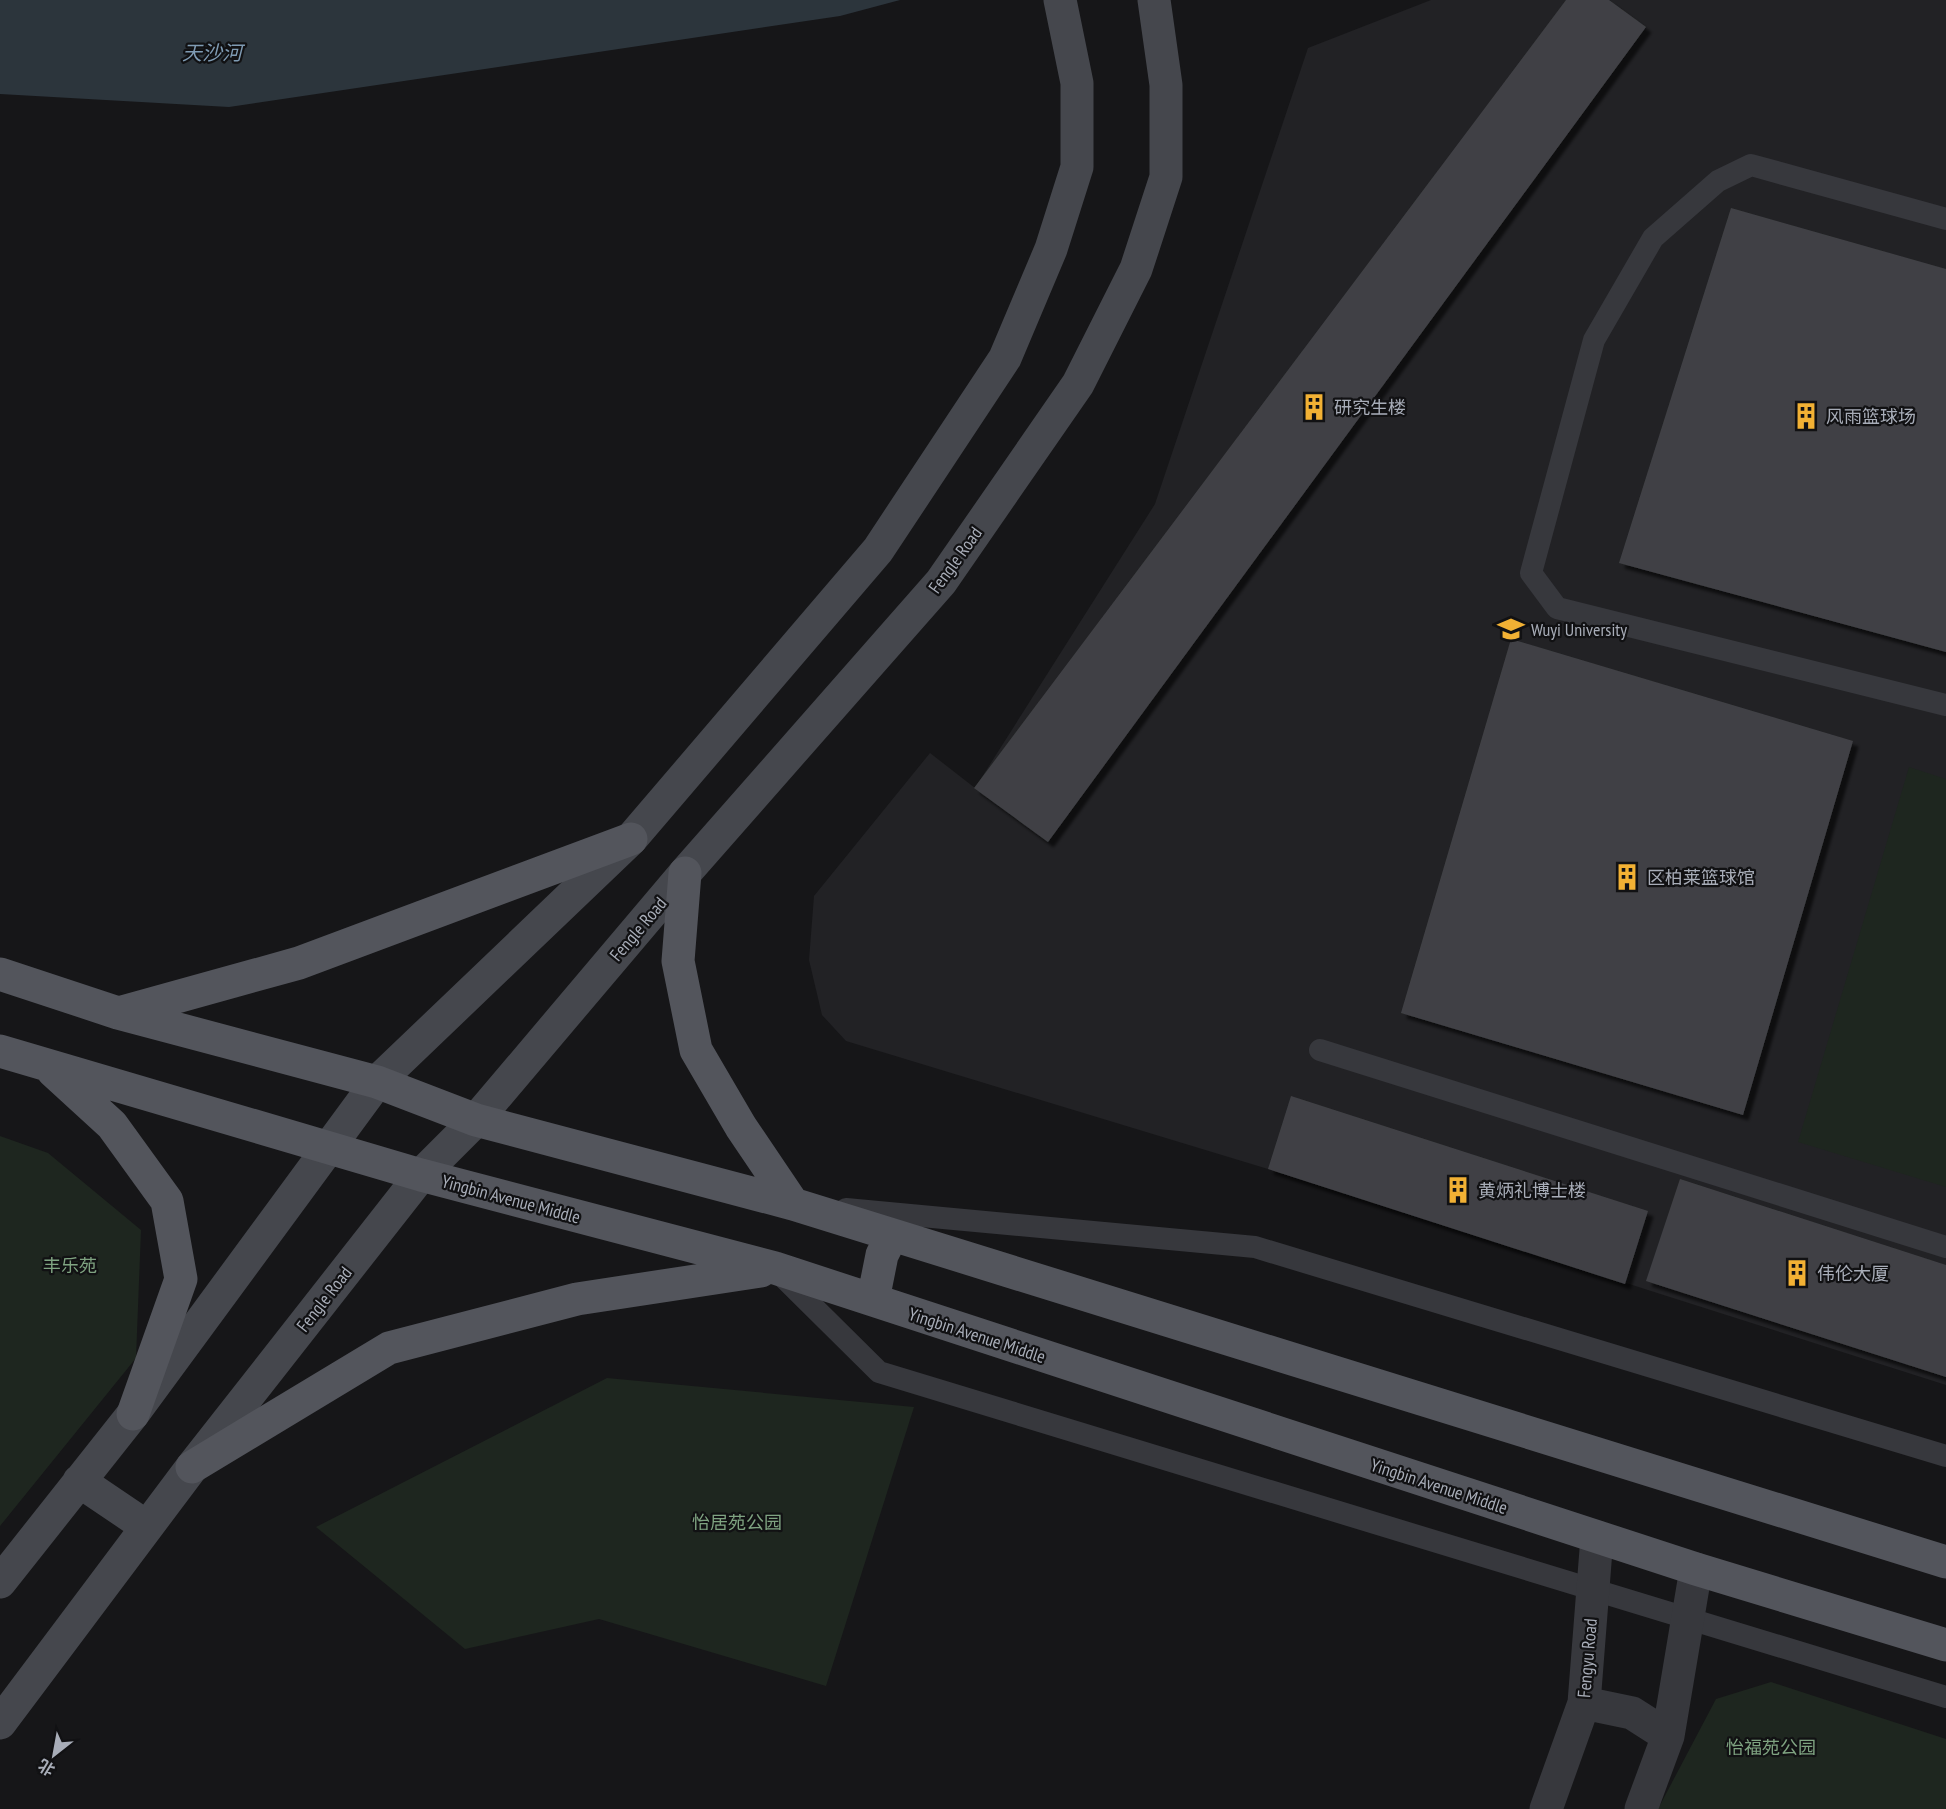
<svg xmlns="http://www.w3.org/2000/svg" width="1946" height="1809" font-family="'PT Sans Narrow','Noto Sans SC',sans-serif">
<defs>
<filter id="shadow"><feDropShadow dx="5.5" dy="5.5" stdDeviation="1.5" flood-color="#0009"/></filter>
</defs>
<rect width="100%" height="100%" fill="#161618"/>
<path fill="#222225" d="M1431 0H1946V1385L1268 1169 846 1041 822 1015 809 960 814 896 930 753 975 788 1155 504 1308 48Z"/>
<path fill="#1e261f" d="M1909 767 1946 779V1187L1798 1142Z
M0 1136 48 1153 141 1230 136 1358 0 1526Z
M607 1378 914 1407 826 1686 599 1619 465 1649 316 1527Z
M1771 1682 1946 1739V1809H1658L1716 1699Z"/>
<path fill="#2c353c" d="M0 0H900L840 16 229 107 0 94Z"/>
<path fill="#404145" filter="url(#shadow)" d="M1566 0H1609L1646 27 1048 842 974 788Z
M1731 208 1946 269V652L1619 563Z
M1511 639 1853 741 1743 1115 1401 1013Z
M1291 1096 1648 1211 1625 1284 1268 1169Z
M1680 1179 1946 1265V1377L1646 1281Z"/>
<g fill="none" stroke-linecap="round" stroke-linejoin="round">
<path stroke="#37383d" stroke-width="22" d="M1946 219 1751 165 1718 181 1653 238 1594 340 1531 573 1557 608 1946 705
M1320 1050 1946 1247
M846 1209 1255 1247 1946 1456
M778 1272 879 1372 1946 1697"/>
<path stroke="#37383d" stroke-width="33" d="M1584 1703 1632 1713 1668 1736
M1546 1809 1584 1703 1597 1537
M1641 1809 1668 1736 1696 1569"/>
<path stroke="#45474d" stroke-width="33" d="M79 1481 147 1527
M0 1582 133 1414 377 1082 631 839 878 550 1005 358 1051 249 1077 167V83L1060 0
M0 1723 192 1467 421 1175 476 1120 685 873 941 582 1078 384 1136 269 1166 177V85L1154 0"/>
<path stroke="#53555c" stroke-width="33" d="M685 873 678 961 696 1050 741 1127 793 1204
M0 974 118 1013 377 1082 476 1120 793 1204 1946 1562
M119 1013 299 963 631 839
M0 1051 421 1175 775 1268 1696 1569 1946 1645
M53 1071 112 1125 167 1201 181 1279 133 1414
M873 1300 882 1255 892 1235
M192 1467 389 1348 577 1299 761 1271"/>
</g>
<defs>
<symbol id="building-bare" viewBox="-9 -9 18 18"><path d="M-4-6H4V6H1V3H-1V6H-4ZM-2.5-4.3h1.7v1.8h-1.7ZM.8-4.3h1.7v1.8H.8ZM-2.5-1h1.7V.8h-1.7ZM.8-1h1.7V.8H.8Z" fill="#f2b134" stroke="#111113" stroke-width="2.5" paint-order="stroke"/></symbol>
<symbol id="university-bare" viewBox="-9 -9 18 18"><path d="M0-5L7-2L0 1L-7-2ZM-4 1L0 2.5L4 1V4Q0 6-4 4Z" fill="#f2b134" stroke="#111113" stroke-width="2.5" paint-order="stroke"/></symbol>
</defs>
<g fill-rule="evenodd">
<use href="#building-bare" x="1295" y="388" width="38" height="38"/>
<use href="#building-bare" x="1787" y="397" width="38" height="38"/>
<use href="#university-bare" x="1492" y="610" width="38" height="38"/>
<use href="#building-bare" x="1608" y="858" width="38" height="38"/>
<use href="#building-bare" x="1439" y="1171" width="38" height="38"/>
<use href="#building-bare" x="1778" y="1254" width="38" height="38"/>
</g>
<g text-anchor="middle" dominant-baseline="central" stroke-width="4.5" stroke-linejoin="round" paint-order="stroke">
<g font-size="18" fill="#a8adb8" stroke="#111113" text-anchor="start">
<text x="1334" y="407">研究生楼</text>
<text x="1826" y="416">风雨篮球场</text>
<text x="1531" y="629">Wuyi University</text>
<text x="1647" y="877">区柏莱篮球馆</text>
<text x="1478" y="1190">黄炳礼博士楼</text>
<text x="1817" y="1273">伟伦大厦</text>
</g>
<g font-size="18" fill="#a8adb8" stroke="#111113">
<text transform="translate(955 560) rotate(-54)">Fengle Road</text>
<text transform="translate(638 929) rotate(-50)">Fengle Road</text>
<text transform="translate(511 1199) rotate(15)">Yingbin Avenue Middle</text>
<text transform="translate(324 1299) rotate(-52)">Fengle Road</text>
<text transform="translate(977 1335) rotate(18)">Yingbin Avenue Middle</text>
<text transform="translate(1439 1486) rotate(18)">Yingbin Avenue Middle</text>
<text transform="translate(1587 1658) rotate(-85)">Fengyu Road</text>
</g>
<g font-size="18" fill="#7fa381" stroke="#111113">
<text x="70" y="1265">丰乐苑</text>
<text x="737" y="1522">怡居苑公园</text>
<text x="1771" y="1747">怡福苑公园</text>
</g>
<g font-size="20" font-style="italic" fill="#7f9bb3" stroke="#111113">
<text x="212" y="53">天沙河</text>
</g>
</g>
<g transform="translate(54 1755) rotate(211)" stroke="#111113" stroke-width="4.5" paint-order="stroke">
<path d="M0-4.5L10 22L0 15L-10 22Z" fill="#a8adb8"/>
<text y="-9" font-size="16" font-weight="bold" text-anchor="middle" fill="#a8adb8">北</text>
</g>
</svg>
